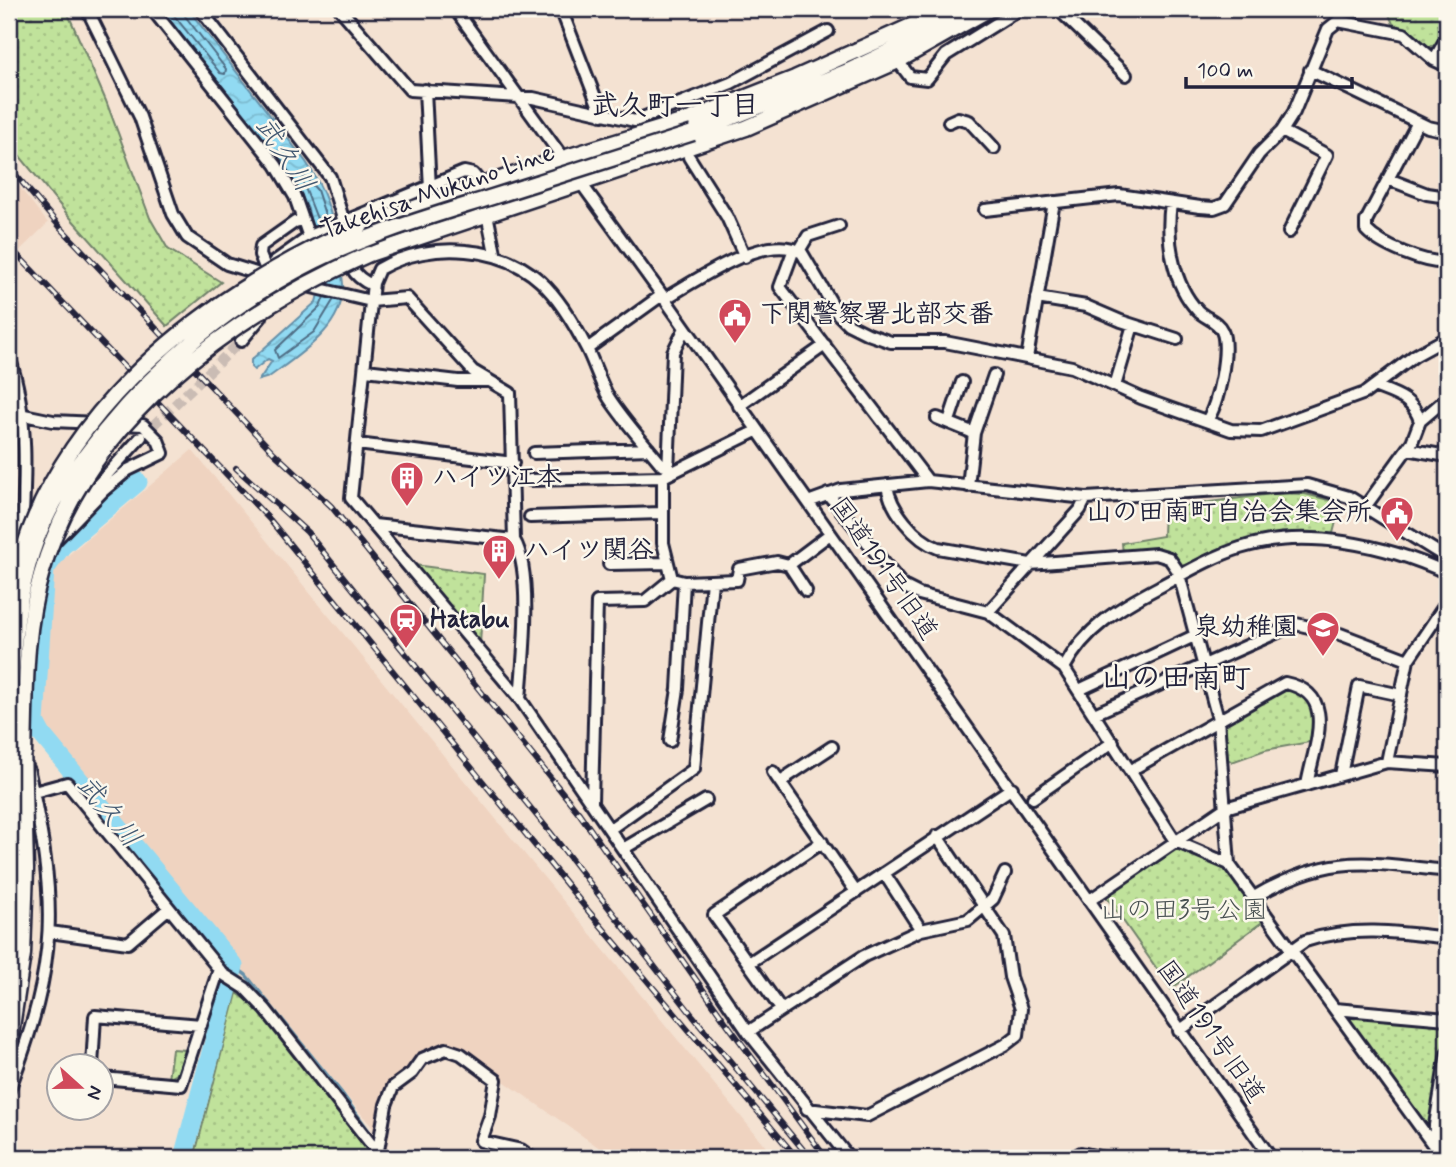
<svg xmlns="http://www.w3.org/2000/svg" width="1456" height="1167" font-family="Mynerve,'Klee One',sans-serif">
<defs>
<pattern id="green-dots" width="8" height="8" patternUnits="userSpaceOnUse" patternTransform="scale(1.75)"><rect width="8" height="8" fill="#c0e29b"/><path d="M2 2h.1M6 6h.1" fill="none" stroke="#a5c286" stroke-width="1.8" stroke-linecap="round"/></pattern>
<pattern id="water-waves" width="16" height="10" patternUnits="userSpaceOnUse" patternTransform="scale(1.75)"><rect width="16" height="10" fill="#91daf2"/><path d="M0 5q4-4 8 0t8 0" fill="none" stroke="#7dbbd0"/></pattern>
</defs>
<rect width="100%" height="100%" fill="#f4e2d2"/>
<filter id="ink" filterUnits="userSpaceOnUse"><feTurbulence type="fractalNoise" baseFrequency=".0143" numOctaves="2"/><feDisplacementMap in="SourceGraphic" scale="14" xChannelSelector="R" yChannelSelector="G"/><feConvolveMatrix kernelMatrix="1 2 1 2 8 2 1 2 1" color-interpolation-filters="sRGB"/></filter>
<g filter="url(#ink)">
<path fill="#efd3c0" d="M9 174 48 223 13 257 9 252Z
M192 450 766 1147 753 1158H614L498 1077 445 1047 403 1076 377 1133 45 729 41 710 53 568Z"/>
<path fill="url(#green-dots)" stroke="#71826b" stroke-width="2" d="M9 9H66L106 101 150 218 168 249 221 282 167 326 68 215 9 143Z
M1391 9H1447V27L1436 45 1425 47 1406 29 1393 24 1388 12Z
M1279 493 1305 494 1341 503 1332 537 1300 534 1266 536 1230 546 1183 566 1123 554 1122 543 1163 536 1164 508Z
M414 565 484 574 480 645Z
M1284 687C1318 700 1315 708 1310 742L1265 750 1232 762 1228 759 1225 721Z
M1174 848 1229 869 1265 920 1171 989 1105 895Z
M237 993 263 1011 371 1150 369 1158H194Z
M1351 1015 1443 1024 1446 1029 1429 1123 1424 1124 1349 1021Z
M172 1049 186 1050 177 1074 168 1079Z"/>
<path fill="url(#water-waves)" stroke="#6590a9" stroke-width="2" d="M160 9H188L306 162C325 190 333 214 337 247 339 259 342 272 343 284 345 327 299 355 269 377L259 380 272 361 268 359 254 370 251 367V360L316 302 320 287 319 260 308 209 290 173Z"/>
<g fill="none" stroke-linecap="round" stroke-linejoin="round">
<path stroke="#4e6c84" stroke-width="2" d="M169 9 220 73 225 74 226 69 185 16 183 9
M319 224 302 180 304 176 317 190 327 221
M324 297 320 307 275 350 278 358 314 332 334 299"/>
<path stroke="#6590a9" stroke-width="3.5" d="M234 966 246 975 341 1092 369 1131"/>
<path stroke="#91daf2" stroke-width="19" d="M138 482 62 546 45 569 35 722 42 735 234 966 183 1158"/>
<path stroke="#cabcb4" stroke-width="10" stroke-dasharray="10 5" stroke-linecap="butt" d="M142 436 241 341"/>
<defs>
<path id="minor" d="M87 9 140 117 173 214 187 237 227 264 269 277 371 301 407 298 473 371 510 393 514 540C533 570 523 662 520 699
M152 9 276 165 295 197 309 237
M200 9 330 177 345 225
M340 9 410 90 533 98 635 121 731 83 828 31
M455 9 662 295 1271 1158
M561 9 602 115
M1058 9 1126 75
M1434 60 1447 37
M898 61 910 77 927 79 946 55 1020 9
M1310 70 1428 127 1447 131
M425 90 430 189
M949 122 958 118 969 121 994 148
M1418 122 1366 221V230C1381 246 1425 264 1447 262
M1282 131 1327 155 1289 232
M689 157 727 217 745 257
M1388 179 1427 194 1447 197
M1171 203C1166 238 1172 284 1198 311 1206 319 1217 320 1222 331 1230 348 1218 406 1207 420
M985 210 1119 195 1200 207 1214 208 1225 204 1259 154 1282 131 1294 112 1328 29 1338 21 1404 34 1434 60 1447 66
M487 214 495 253
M346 241C349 264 350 275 372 285
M794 249 780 287 928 481
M799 251 808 236 839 226
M269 277 260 255 261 246 295 222 302 220
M1037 298 1086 306 1121 321 1177 339
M664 299C696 281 767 230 802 253L838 314 848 324 868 334 891 342H945L1072 367 1141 398 1231 430 1261 431 1365 393 1414 356 1447 338
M241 341 261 317 274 262 312 235 464 172 473 174 489 193 515 206
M587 349 662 295
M9 356C30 420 25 483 21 549
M1027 358 1054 202
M366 370 458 381H488
M1115 386 1133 325
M739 406 825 345
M24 415 53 421 97 423
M937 418 974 433
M949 421 962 382
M1420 421 1447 398
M357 444 513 463
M1407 449 1447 456
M534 453 649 449
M668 467 662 465C644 443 624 421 609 398 600 383 595 365 587 349 559 294 531 256 466 251 437 248 405 254 379 269L373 283 351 498 520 699 748 1032 849 1158
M668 472 673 352 684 330
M530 480 663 477
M887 485C890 509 915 540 938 548L1030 564 1156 554 1169 558 1178 571 1218 719 1229 864
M968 486 974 433 994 375
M828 494 903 586 919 594 988 612 1064 668 1175 841 1229 864 1434 1146
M808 502 841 490 928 481 1086 498 1307 485 1349 497 1447 558
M1365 507 1412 442 1420 421C1413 398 1394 394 1374 386
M75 510 141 437
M530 517 661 513
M374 525 514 540
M609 564 666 563
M789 565 806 591
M9 576 20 577 103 491 128 470 163 453 158 440 143 425 120 424
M672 579 663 543V477L756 431
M672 579 684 582 737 580 739 569 777 562 789 565 830 534
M988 612 1080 510 1086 498
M1064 668C1085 628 1119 608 1159 587 1185 573 1212 557 1240 548 1305 527 1387 545 1447 573
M1079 690 1194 636
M1094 714 1296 624 1340 634 1408 660
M670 741 678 689 684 582
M1387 762 1408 660 1447 602
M1131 770 1285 683C1339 694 1314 745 1307 785
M773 772 856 892
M1341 775 1359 686 1401 695
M782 783 788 776 832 747
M1033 798 1113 742
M19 801 34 792 67 783 223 974 245 988 266 1010 378 1153
M592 802 597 602 645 601 672 579
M610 829 694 769 712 581
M623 849 706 800
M884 873 921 930
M1254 897C1330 853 1364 862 1447 871
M1090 900 1225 808 1387 762 1447 766
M50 932 128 943 169 908
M749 963 1012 788
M781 1009 714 915 822 842
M1335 1009 1447 1019
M1179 1031 1305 941C1353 926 1398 932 1447 938
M748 1032 864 956 921 930 968 920 993 899 1005 873
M92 1066 95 1016 201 1025
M102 1078 181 1085 219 969
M9 1090C59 960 58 903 28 768
M807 1109 867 1116 1005 1045 1018 1035 1021 1009 1010 977 1004 936 937 836
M377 1156 386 1105 393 1087 412 1073 422 1059 446 1049 461 1054 496 1080 490 1116 481 1141 521 1150 532 1158
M1072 1158 1081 1153 1104 1158
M1434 1158 1435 1125 1447 1053"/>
<path id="major" d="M693 133 848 71 961 17
M361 226 563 158 688 120 795 78 949 9
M369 254 746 128 898 61 990 9
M9 972 14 871
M9 1047 23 954 26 869"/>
</defs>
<use href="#minor" stroke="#22223b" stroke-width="16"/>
<use href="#major" stroke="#22223b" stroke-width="19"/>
<use href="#minor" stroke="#fbf7ec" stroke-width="10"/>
<use href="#major" stroke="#fbf7ec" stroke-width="14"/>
<defs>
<path id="rail" d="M9 167 61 228 274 453 331 506 579 813 725 1021 826 1158
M9 246 270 520 585 907 797 1158
M236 468 307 532 550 832 693 1016 810 1158"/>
</defs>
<use href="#rail" stroke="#22223b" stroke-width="6"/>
<use href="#rail" stroke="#fbf7ec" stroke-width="3.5" stroke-dasharray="10" stroke-linecap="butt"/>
<defs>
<path id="major-bridge" d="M9 620C28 430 197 297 361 226
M23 745 26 869
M24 754C26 694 24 633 41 575 84 421 231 315 369 254
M14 871C11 770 1 650 32 553 47 506 74 469 104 432 161 361 234 301 315 261 372 233 432 216 492 197 559 176 626 155 693 133"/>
</defs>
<use href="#major-bridge" stroke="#22223b" stroke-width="19" stroke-linecap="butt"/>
<use href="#major-bridge" stroke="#fbf7ec" stroke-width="14"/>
</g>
</g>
<defs>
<symbol id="civic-pin" viewBox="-11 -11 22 30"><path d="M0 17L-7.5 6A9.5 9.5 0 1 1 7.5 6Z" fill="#d1495b" stroke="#fbf7ec"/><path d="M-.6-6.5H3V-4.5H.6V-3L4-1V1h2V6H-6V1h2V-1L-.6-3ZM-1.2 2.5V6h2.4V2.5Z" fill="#fff"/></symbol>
<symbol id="building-pin" viewBox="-11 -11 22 30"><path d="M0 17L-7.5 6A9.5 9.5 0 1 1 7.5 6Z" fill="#d1495b" stroke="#fbf7ec"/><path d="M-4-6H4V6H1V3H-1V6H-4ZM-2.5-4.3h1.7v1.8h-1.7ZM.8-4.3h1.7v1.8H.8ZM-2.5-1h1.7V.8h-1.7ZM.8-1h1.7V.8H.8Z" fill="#fff"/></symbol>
<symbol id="station-pin" viewBox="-11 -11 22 30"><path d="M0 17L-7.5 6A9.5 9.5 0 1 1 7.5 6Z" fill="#d1495b" stroke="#fbf7ec"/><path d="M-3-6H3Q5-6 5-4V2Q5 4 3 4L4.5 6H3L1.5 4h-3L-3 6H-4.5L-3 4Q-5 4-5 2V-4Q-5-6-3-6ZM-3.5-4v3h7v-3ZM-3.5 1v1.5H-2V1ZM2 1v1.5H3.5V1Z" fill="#fff"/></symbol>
<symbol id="school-pin" viewBox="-11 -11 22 30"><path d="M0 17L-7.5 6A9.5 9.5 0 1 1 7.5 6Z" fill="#d1495b" stroke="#fbf7ec"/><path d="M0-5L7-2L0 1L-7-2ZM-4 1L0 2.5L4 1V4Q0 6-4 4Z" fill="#fff"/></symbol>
</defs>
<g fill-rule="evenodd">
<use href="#civic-pin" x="716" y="296" width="38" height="52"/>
<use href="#building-pin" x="388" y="459" width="38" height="52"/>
<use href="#civic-pin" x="1378" y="494" width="38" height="52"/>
<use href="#building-pin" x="480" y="532" width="38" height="52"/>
<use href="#station-pin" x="387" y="601" width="38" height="52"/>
<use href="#school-pin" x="1304" y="609" width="38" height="52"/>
</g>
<g text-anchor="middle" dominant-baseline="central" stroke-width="5" stroke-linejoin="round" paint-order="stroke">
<g font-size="26" fill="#22223b" stroke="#fbf7ec">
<text transform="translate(438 192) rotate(-19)">Takehisa Mukuno Line</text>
<text transform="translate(883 569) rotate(55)">国道191号旧道</text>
<text transform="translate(1210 1032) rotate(55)">国道191号旧道</text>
</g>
<g font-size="26" font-weight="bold" fill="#22223b" stroke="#fbf7ec" text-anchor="start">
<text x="760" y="315">下関警察署北部交番</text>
<text x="432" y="478">ハイツ江本</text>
<text x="1372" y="513" text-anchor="end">山の田南町自治会集会所</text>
<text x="524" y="551">ハイツ関谷</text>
<text x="430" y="620">Hatabu</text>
<text x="1298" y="628" text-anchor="end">泉幼稚園</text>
</g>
<g font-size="26" fill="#4a5253" stroke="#fbf7ec">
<text x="1184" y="911">山の田3号公園</text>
</g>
<g font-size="28" font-weight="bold" fill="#22223b" stroke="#fbf7ec">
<text x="675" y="106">武久町一丁目</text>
</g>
<g font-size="28" font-style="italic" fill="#435972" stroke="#fbf7ec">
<text transform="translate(284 155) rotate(57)">武久川</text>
<text transform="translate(108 812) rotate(51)">武久川</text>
</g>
<g font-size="30" font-weight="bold" fill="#22223b" stroke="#fbf7ec">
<text x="1176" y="678">山の田南町</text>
</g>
</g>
<rect width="1456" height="1167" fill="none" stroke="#fbf7ec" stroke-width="35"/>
<rect x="18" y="18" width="1421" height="1132" fill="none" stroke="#22223b" stroke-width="2.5" filter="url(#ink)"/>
<g transform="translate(80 1087) rotate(111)"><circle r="33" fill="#fbf7ec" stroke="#a4a2a5" stroke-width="2"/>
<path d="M0-5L12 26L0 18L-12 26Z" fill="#d1495b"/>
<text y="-10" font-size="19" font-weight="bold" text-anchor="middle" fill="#22223b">N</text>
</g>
<path d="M1186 77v10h166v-10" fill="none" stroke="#22223b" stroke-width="3.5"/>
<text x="1197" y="77" font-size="21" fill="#22223b" stroke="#fbf7ec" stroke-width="5" paint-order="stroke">100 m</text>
</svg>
